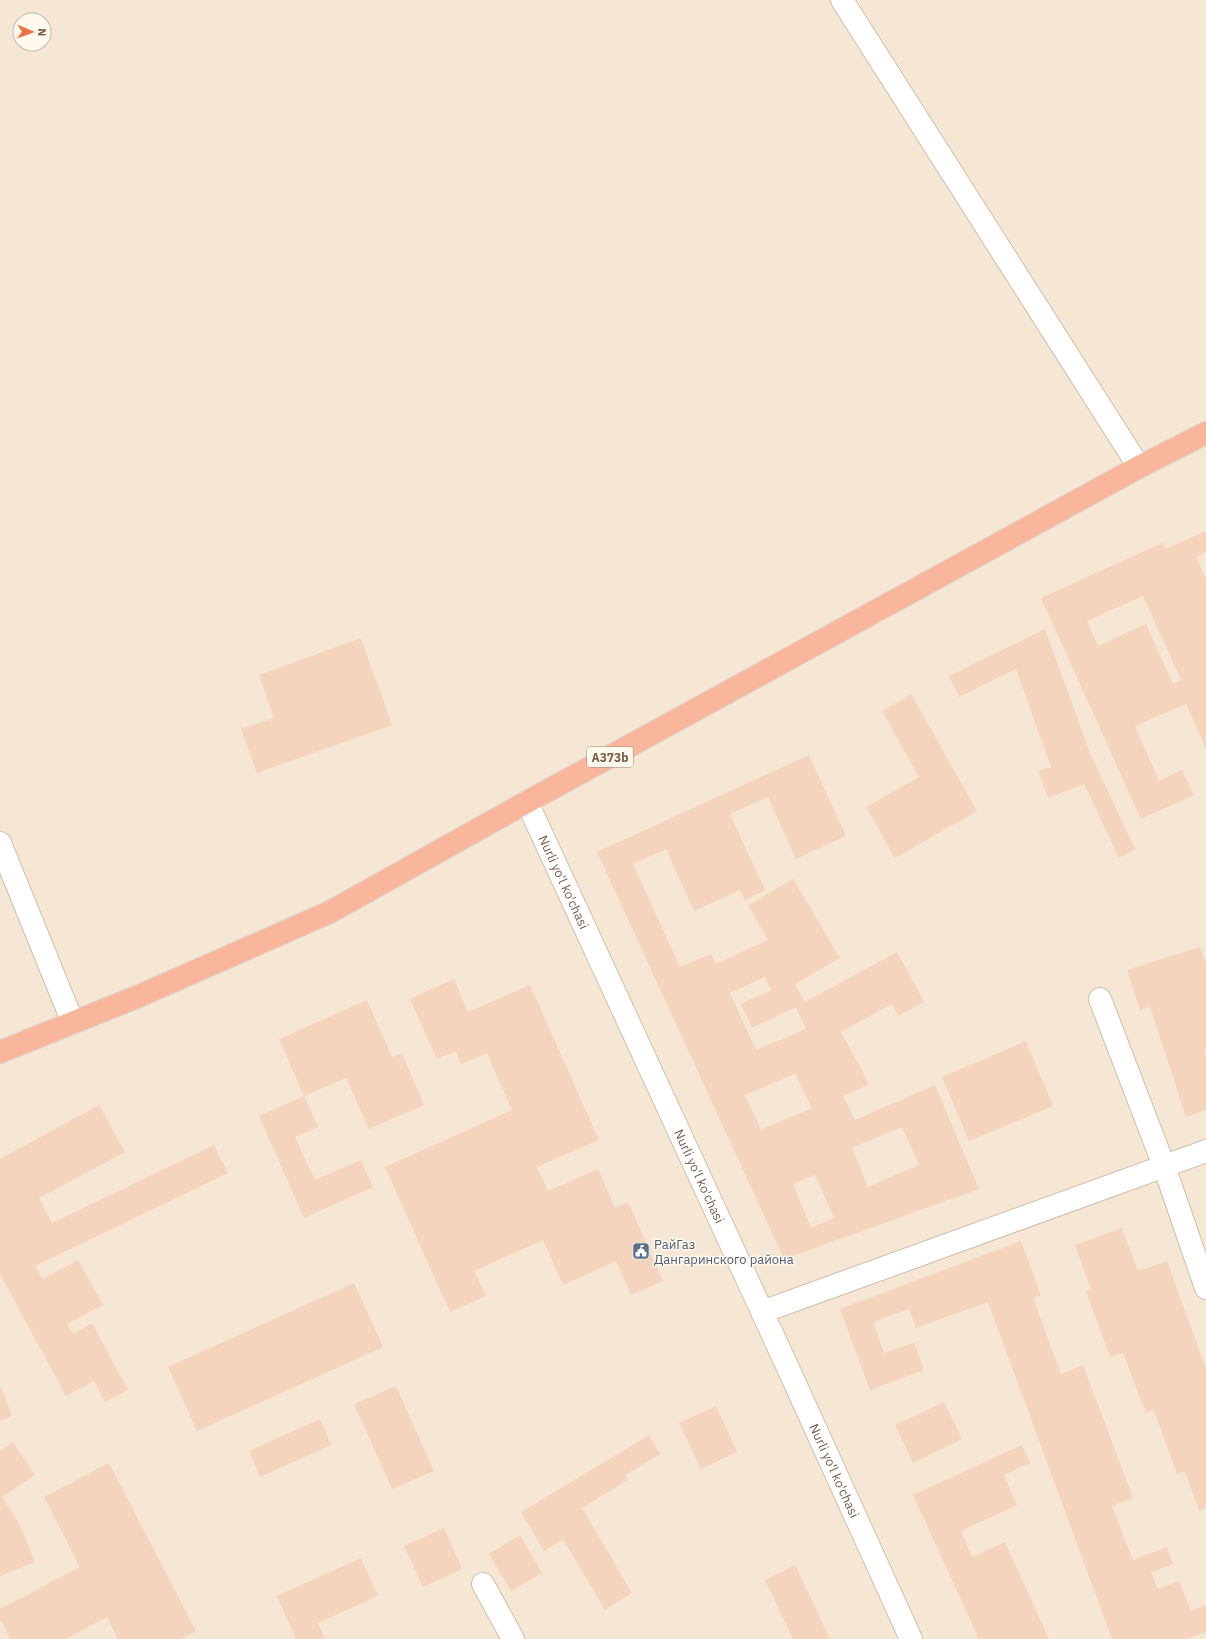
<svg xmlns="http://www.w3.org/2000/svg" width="1206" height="1639" font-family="'IBM Plex Sans',sans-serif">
<rect width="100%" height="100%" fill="#fdf5e6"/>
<path fill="#f5e7d4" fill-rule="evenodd" d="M0 0H1206V1639H0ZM20 20H44V44H20Z"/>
<path fill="#f4d4bc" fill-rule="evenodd" d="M1206 531V552L1196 557 1206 579V749L1186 704 1135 726 1159 781 1182 770 1194 795 1141 819 1041 598 1162 543 1165 549ZM1143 596 1181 680 1173 684 1146 624 1098 646 1087 621Z
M1045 629 1090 753 1135 849 1119 858 1084 784 1048 798 1038 771 1051 767 1016 669 959 697 949 676Z
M361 638 392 725 257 773 241 729 274 718 259 675Z
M911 694 977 811 895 858 866 807 919 777 882 711Z
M809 755 846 836 796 859 768 797 730 814 765 890 745 900 740 890 694 911 666 849 633 864 680 967 711 954 716 964 768 940 748 905 793 879 840 958 795 984 805 1002 897 952 924 1002 898 1016 892 1004 841 1032 869 1084 843 1096 855 1120 935 1085 979 1189 784 1259 597 852ZM765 977 771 990 741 1004 752 1028 796 1007 806 1029 756 1050 730 993ZM795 1074 812 1108 761 1130 745 1095ZM902 1127 919 1165 868 1187 852 1148ZM815 1175 834 1218 811 1228 793 1184Z
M1200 947 1206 964V1052H1204L1206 1057V1110L1186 1117 1150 1007 1140 1010 1127 970Z
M454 979 468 1012 530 985 599 1140 537 1167 548 1191 598 1169 615 1208 628 1202 663 1281 631 1295 616 1261 563 1285 543 1240 474 1271 486 1296 450 1312 385 1167 512 1110 487 1053 461 1064 456 1051 437 1059 410 999Z
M367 1000 392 1057 402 1053 424 1105 369 1129 346 1078 304 1096 279 1039Z
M1026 1041 1053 1106 969 1141 942 1077Z
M304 1096 318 1127 295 1137 315 1180 361 1160 373 1187 304 1218 259 1116Z
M99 1105 125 1152 39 1198 52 1223 214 1145 228 1173 35 1266 43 1279 78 1260 103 1305 67 1324 73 1334 92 1323 128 1390 105 1402 94 1381 66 1396 0 1274V1159Z
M1122 1228 1138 1271 1167 1261 1206 1369V1508L1199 1511 1185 1471 1177 1474 1154 1410 1146 1413 1123 1353 1110 1357 1086 1291 1091 1289 1075 1245Z
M1021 1241 1041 1295 1033 1298 1061 1374 1083 1365 1133 1498 1112 1506 1133 1560 1167 1547 1173 1564 1151 1572 1158 1589 1179 1581 1191 1611 1206 1605V1632L1187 1639H1112L988 1302 916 1328 909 1309 873 1322 884 1353 914 1343 924 1370 870 1390 840 1309Z
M354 1283 383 1347 197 1431 168 1367Z
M0 1385 12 1416 0 1421Z
M396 1386 434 1471 392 1489 354 1404Z
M944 1402 962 1439 913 1463 895 1425Z
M716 1406 737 1452 701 1469 679 1423Z
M320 1419 331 1445 260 1477 249 1451Z
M649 1435 660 1454 625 1475 628 1480 582 1508 632 1593 605 1610 563 1539 544 1551 521 1512Z
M13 1442 35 1475 2 1497 20 1525 35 1562 0 1576V1451Z
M1022 1445 1030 1463 1004 1475 1017 1505 961 1531 972 1557 1005 1542 1049 1639H979L913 1495Z
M109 1463 196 1631 181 1639H118L107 1617 66 1639H10L0 1619V1609L80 1567 44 1497Z
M444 1528 462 1569 423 1587 404 1546Z
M520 1535 542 1573 511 1591 489 1554Z
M361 1558 378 1596 318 1623 325 1639H296L277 1596Z
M795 1565 830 1639H793L765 1580Z"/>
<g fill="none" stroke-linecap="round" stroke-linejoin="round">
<defs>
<path id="street" d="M842 0 1139 467
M0 843 73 1023
M1100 999 1164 1166 1206 1288
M762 1312 1206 1151
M483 1584 513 1639"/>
<g id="secondary">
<path id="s1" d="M527 802 788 1368 911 1639"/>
</g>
<path id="highway" d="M0 1052 139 996 330 912 527 802 1139 467 1206 433"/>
</defs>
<use href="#street" stroke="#d0bdab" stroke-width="24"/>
<use href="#secondary" stroke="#d5bfab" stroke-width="24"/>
<use href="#highway" stroke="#dcd4d0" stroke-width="24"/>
<use href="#street" stroke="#fff" stroke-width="22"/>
<use href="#secondary" stroke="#fff" stroke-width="22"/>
<use href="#highway" stroke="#fab69a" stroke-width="22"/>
</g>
<defs>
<symbol id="civic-square" viewBox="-11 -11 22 22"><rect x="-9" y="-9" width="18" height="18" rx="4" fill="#5c6f8a" stroke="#fff9ed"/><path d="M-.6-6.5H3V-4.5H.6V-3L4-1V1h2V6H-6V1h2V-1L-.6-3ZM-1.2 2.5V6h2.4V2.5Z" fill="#fff"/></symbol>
</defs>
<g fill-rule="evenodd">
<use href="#civic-square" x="631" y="1241" width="20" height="20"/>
</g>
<g text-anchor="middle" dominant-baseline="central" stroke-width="3" stroke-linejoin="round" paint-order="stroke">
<rect fill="#fff9ed" stroke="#a08a7a" stroke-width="1" x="587" y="747" width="46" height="20" rx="3"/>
<g font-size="12" font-weight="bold" fill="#785b49">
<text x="610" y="757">A373b</text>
</g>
<g font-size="13" fill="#785b49" stroke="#fff9ed">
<text stroke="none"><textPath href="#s1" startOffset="88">Nurli yo'l ko'chasi</textPath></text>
<text stroke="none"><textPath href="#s1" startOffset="412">Nurli yo'l ko'chasi</textPath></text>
<text stroke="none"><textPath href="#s1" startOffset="736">Nurli yo'l ko'chasi</textPath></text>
</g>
<g font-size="13" fill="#4e5e75" stroke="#fff9ed" text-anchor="start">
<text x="654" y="1244">РайГаз<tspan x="654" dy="15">Дангаринского района</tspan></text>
</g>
</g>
<g transform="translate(32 32) rotate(92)"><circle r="19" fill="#fff9ed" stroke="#c9baab"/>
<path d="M0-3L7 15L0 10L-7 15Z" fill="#ed7145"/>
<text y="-6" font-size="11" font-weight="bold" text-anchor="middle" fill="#785b49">N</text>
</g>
</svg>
